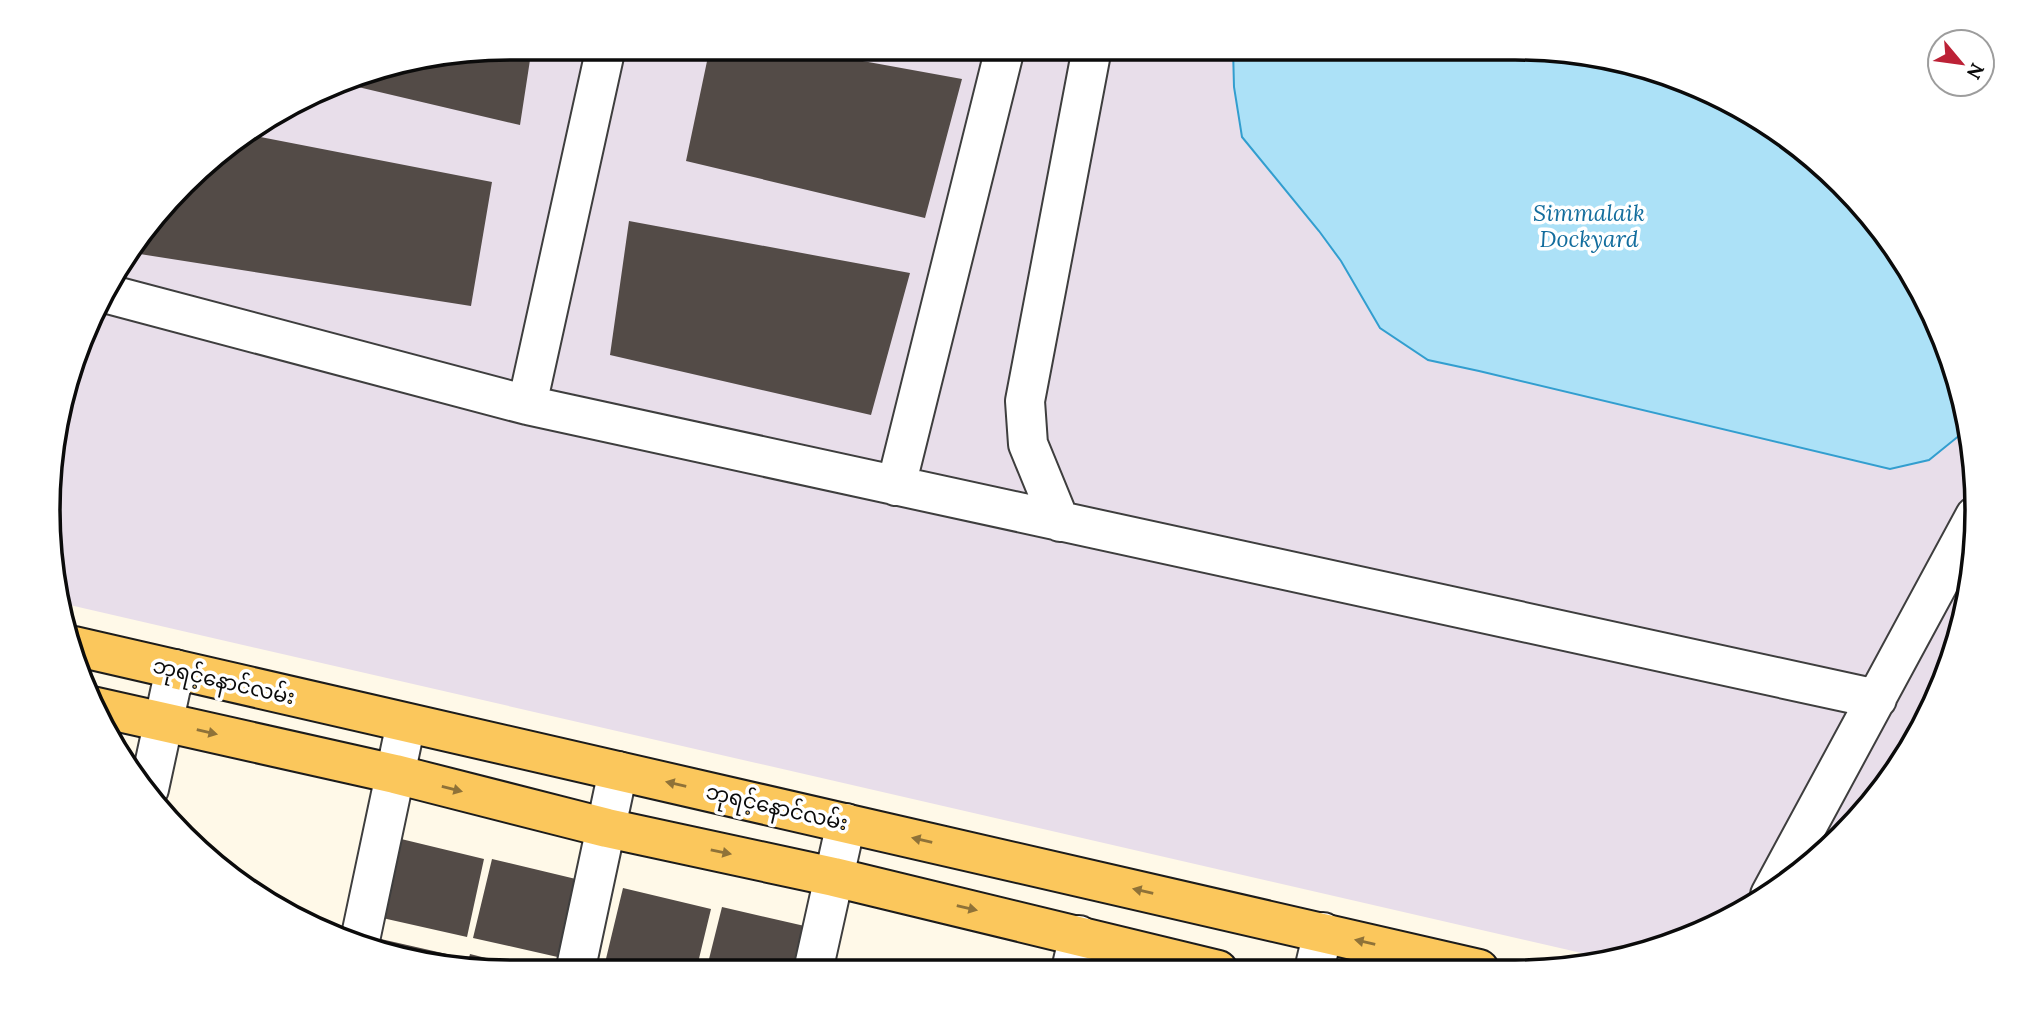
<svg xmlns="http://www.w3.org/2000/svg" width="2024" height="1020" font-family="Lora,'Noto Sans Myanmar',serif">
<rect width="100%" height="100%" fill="#fff9e8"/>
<path fill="#e8deea" d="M510 47 1544 48 1633 63 1718 95 1795 143 1862 205 1915 278 1952 361 1973 449 1976 540 1961 629 1929 714 1862 815 1771 895 1663 948 1612 960 61 603 51 570 56 419 83 333 125 253 228 143 361 72Z"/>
<path fill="#ace1f7" stroke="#329ecf" stroke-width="2" d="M1233 48H1544L1633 63 1718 95 1795 143 1862 205 1915 278 1952 361 1966 420 1960 435 1929 460 1890 469 1479 371 1428 360 1380 328 1341 261 1319 231 1242 137 1234 87Z"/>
<path fill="#534b47" d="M510 47H532L520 125 341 83 361 72Z
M710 47 791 48 962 79 925 218 686 161Z
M245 134 492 182 471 306 127 252 228 143Z
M629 221 910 273 871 415 610 355Z
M397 838 484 859 467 937 378 917Z
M492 859 580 880 562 958 473 938Z
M623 888 711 909 696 971H624L604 967Z
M722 907 809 927 799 971H706Z
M372 937 460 957 457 968 391 957 369 949Z
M470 954 538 971V972H480L466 969Z"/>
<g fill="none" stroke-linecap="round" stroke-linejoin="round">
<defs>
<path id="minor" d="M104 293 527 405 1877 699
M527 405 606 47
M896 486 1005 48
M1060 522 1028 444 1025 401 1092 48
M149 789 175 669
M1770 895 1975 516
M359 945 406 723
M1071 970 1079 935
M1314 970 1323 932
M813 971 846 823
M575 972 618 771"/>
<path id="major" d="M74 646 1479 969
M92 706 395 774 607 828 834 877 1218 970"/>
</defs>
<use href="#minor" stroke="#3e3e3e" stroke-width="42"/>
<use href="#major" stroke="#1c1c1c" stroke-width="42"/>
<use href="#minor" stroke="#fff" stroke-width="38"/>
<use href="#major" stroke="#fbc75c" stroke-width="38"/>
</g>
<defs><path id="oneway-solid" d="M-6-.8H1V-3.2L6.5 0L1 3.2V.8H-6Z" transform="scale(1.75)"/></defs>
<g fill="#8f7238">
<use href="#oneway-solid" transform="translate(207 732) rotate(13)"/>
<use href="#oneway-solid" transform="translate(676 784) rotate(-167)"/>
<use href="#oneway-solid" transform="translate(452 789) rotate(14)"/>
<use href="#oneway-solid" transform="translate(922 840) rotate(-167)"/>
<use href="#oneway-solid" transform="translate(721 852) rotate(12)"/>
<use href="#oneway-solid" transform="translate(1143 891) rotate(-167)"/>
<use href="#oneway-solid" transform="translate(967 908) rotate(13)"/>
<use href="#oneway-solid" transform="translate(1365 942) rotate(-167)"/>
</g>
<g text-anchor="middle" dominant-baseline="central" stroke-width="7" stroke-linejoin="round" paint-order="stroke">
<g font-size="21" fill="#0b0b0b" stroke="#fff">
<text transform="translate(224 681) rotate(13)">ဘုရင့်နောင်လမ်း</text>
<text transform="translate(777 807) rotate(13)">ဘုရင့်နောင်လမ်း</text>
</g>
<g font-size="23" font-style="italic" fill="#136d9d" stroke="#fff">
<text x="1589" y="212">Simmalaik<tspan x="1589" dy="26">Dockyard</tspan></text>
</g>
</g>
<path d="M0 0H2024V1020H0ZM510 60H1515A450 450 0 0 1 1965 510V510A450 450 0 0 1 1515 960H510A450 450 0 0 1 60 510V510A450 450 0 0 1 510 60Z" fill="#fff" fill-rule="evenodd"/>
<path fill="none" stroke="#0b0b0b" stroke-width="3.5" d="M510 60H1515A450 450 0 0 1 1965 510V510A450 450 0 0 1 1515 960H510A450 450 0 0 1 60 510V510A450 450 0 0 1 510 60Z"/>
<g transform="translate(1961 63) rotate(119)"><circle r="33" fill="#ffffff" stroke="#9d9d9d" stroke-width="2"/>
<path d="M0-5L12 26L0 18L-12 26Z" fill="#bc2136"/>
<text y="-10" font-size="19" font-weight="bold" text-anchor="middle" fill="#0b0b0b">N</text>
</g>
</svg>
